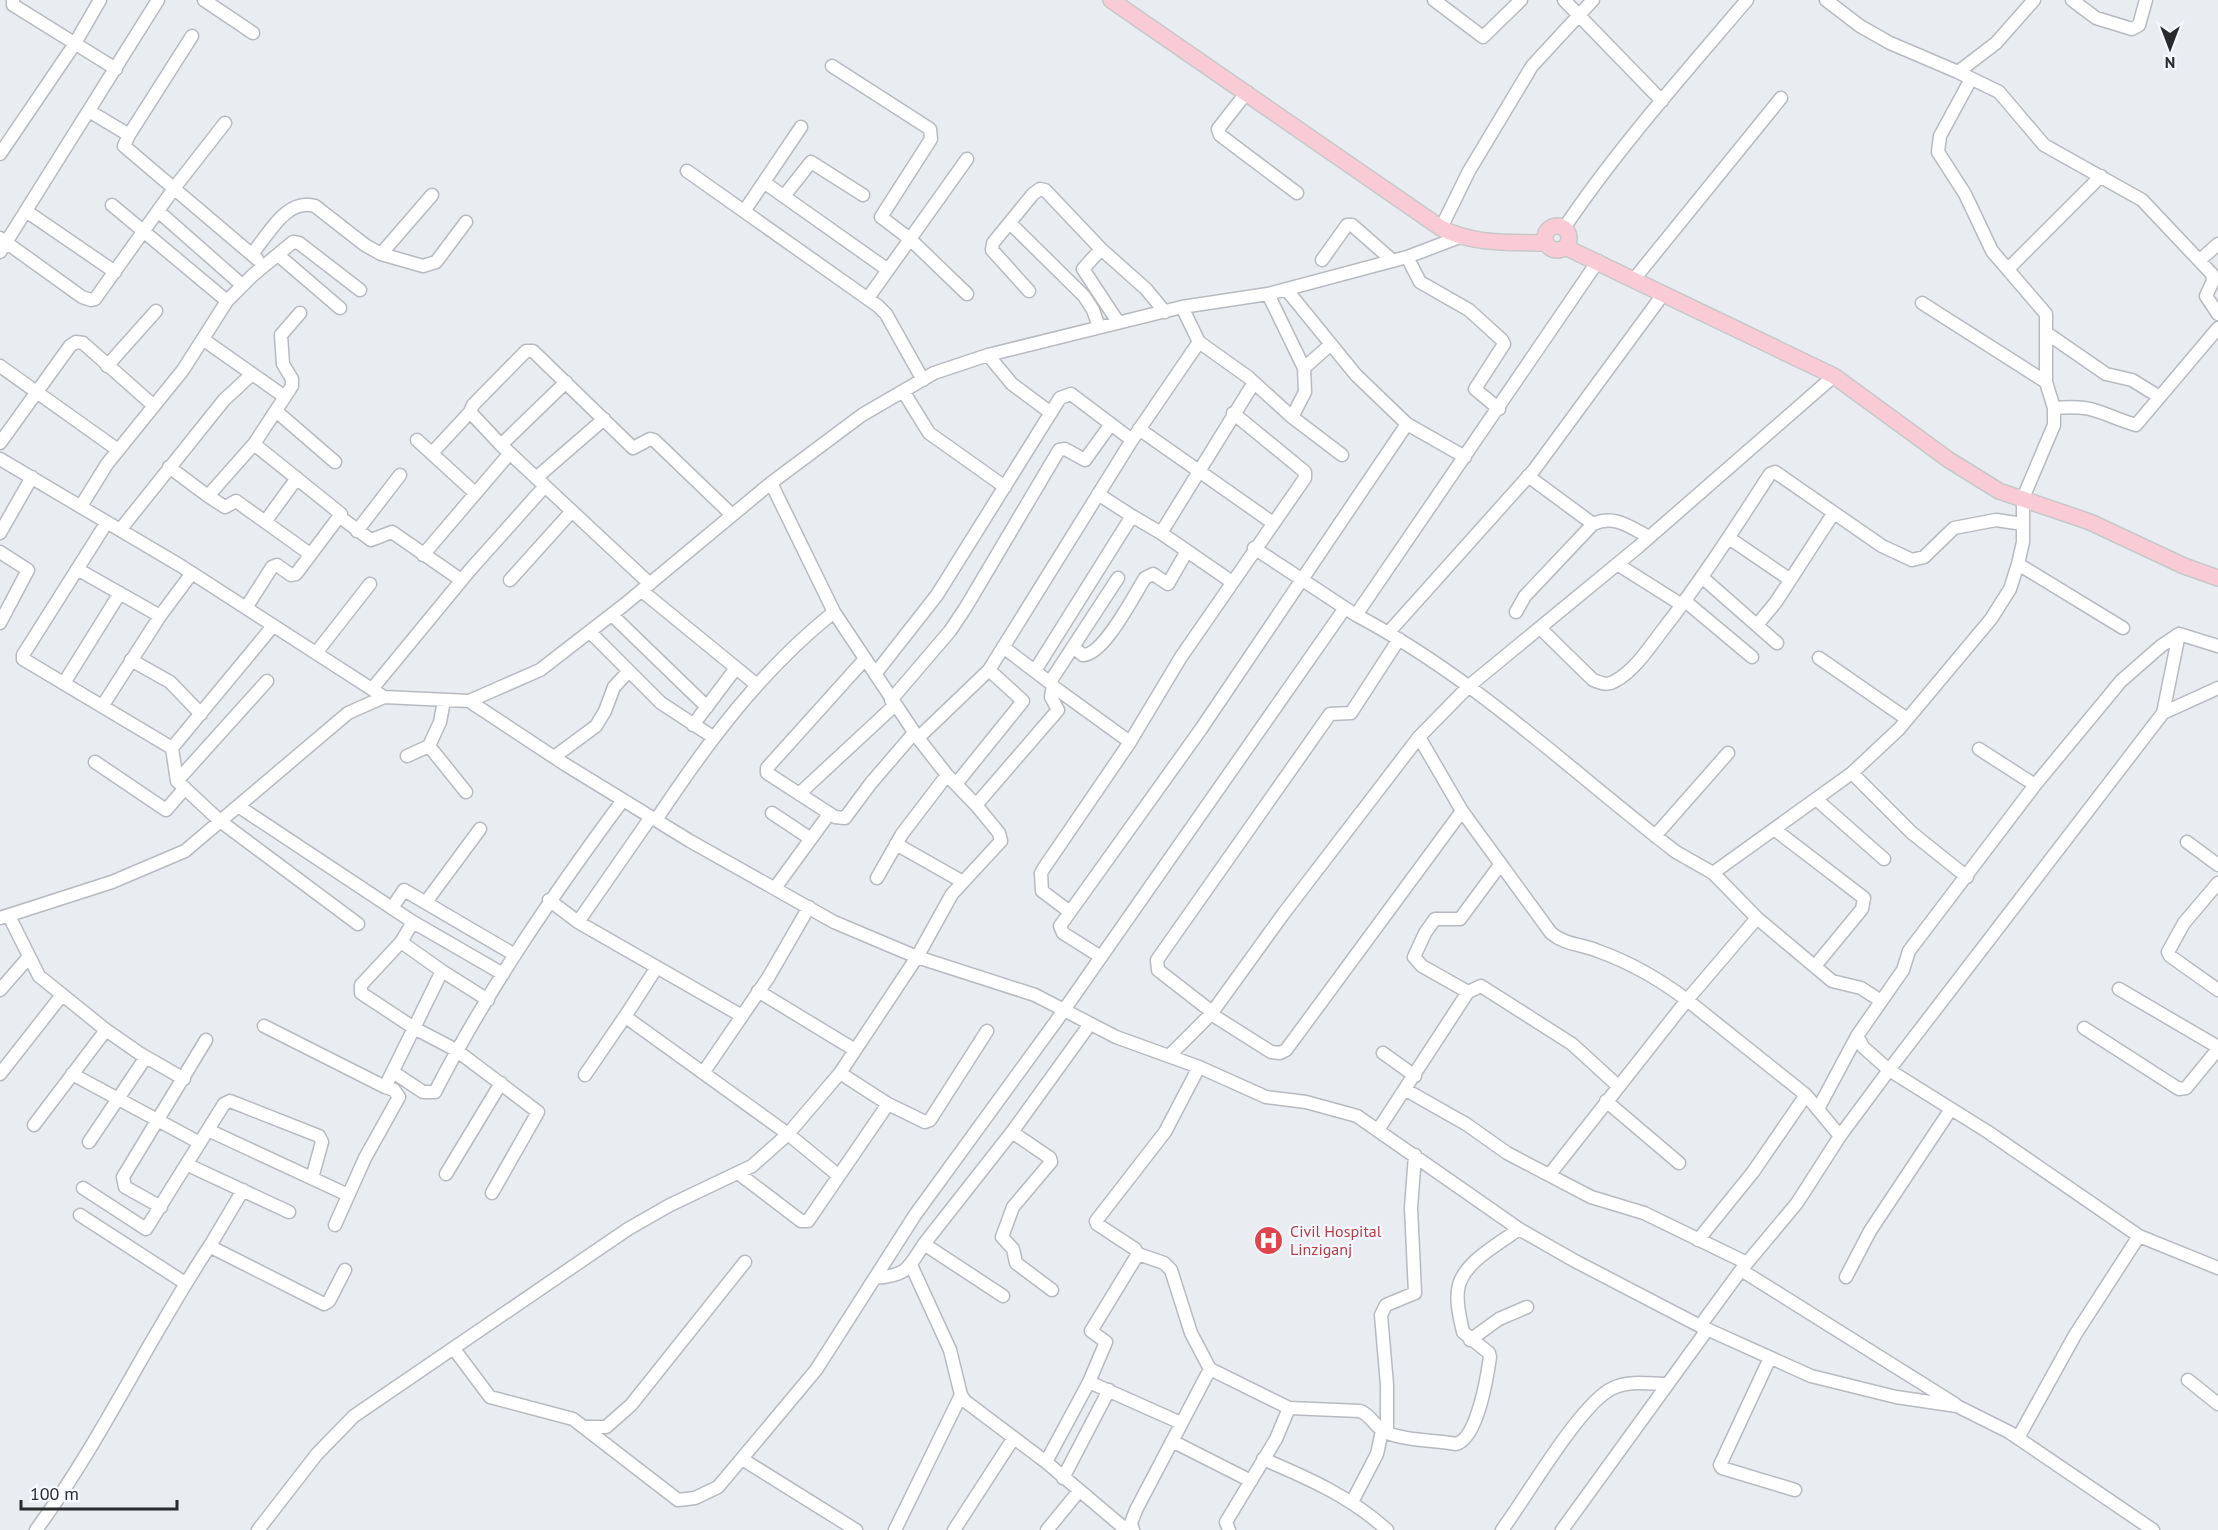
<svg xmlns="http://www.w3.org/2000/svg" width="2218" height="1530" font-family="'PT Sans',sans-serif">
<rect width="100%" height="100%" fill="#e9ecf1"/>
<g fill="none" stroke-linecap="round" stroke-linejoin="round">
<defs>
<path id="minor" d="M13 0V5L116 69
M204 0 253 33
M1434 0 1483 37 1521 0
M1564 0 1662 101
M1826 0 1860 26 1890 43 1958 72 1996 43 2034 0
M2072 0 2096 18 2132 29 2139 25 2146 0
M832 66 930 129 931 139 881 217 910 239 967 294
M1958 72 1999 92 2044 145 2142 200 2212 274 2213 281 2206 296 2218 314
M1247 92 1218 129 1220 135 1297 193
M89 111 129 135 192 36
M129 135 124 146 257 259
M0 154 74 45 100 0
M687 171 878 306 886 314 923 380
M765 183 888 270
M784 196 811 162 863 195
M112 205 227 301
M745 210 801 127
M26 211 115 272
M158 211 242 285
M1010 223 1084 296 1093 310 1099 327
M1441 228 1469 171 1532 66 1593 0
M1564 228C1618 148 1684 74 1747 0
M0 238 82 297 91 300 95 299 175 187 225 123
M1101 249 1083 269 1118 322
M0 252 158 0
M252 254C268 235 287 197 315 206L365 245 381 254 423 266 436 262 466 222
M381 254 432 195
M278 255 340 308
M1407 257 1420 282 1469 310 1502 340 1504 344 1475 389 1499 409
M1322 260 1347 225H1352L1393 261
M2200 260 2218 244
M2008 269 2101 176
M1635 278 1781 98
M1286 289 1356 375 1407 424 1465 457
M1029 291 992 250 993 243 1033 194 1040 189 1045 190 1101 249 1146 289 1165 312
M1268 294 1304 368
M868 298 967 159
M1922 303 2046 382
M1182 307 1199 342 1248 377 1292 417 1342 455
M2048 334 2106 374 2132 380 2158 396
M204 340 285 397
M988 355 1012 384 1051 413
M0 366 118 450
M107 366 156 311
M903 391 929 433 1005 487
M2054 408C2096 404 2099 414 2136 425L2218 328
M276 411 335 462
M1292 417 1305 392 1304 368 1330 345
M1139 429 1273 523
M417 440 475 493
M0 443 70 346 76 342 83 343 154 406
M501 445 566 382
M432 453 470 412
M0 459 181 566 384 697
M169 467 208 496 254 444 292 386V379L283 364 281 335 300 313
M1528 476 1593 524
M536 478 604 419
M1098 494 1132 516
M208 496 225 507 236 501 310 554
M81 506 107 464 183 370 227 301 253 275 293 242 299 243 360 290
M340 517 371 540 392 532 461 580
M107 522 23 655V659L172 748 177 781 220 821 358 924
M265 522 297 478
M120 530 224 400 251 375
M357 531 400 475
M0 533 32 477
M1161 533 1232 582
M1729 538 1789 579
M1254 548 1345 608
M0 552 28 570 0 623
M423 555 510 453
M1617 564 1682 605
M2018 564 2123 628
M77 569 160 616
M1703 578 1777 643
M510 580 572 511
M650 584 501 445 470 412 473 405 526 351H533L633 448 650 439 654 440 732 515
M642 591 757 685
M1685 601 1752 657
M246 608 272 567 277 565 291 575 296 574 341 514 254 444
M1516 612 1525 596 1593 524C1614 514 1630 527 1649 537
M612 615 707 707
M1356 615C1474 677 1571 771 1676 852L1713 873 1852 773 1899 729 1991 619 2010 589 2018 564 2023 542V498L2054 425V408L2046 382V314L1992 251 1965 194 1938 152 1940 136 1971 79
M1757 625 1776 602 1833 514
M1540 628 1593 680C1601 683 1607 686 1615 681 1634 671 1649 648 1662 631 1701 581 1735 528 1770 474L1775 472 1882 546 1912 560 1924 557 1954 528 1996 520 2023 524
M590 632 661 703 713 737
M1389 632 1534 470 1664 293
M1074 648 1083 655C1104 655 1134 595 1145 578L1153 574 1168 584 1187 551
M316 653 370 584
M1819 658 1907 719
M865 659 767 768V773L835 817 845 818 871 783 914 733
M131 660 170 682 201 714
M1036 669 1132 516 1161 533 1253 384
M875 674 937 595 1060 398 1071 394 1132 440
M1050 682 1118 578
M64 683 120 593
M1054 687 1130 742
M372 689 470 570 545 486
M891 700 950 631 966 607 1059 450 1065 449 1085 460 1111 424
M444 701 440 722 429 746 466 792
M469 701 566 765 690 841 834 922 917 957 1035 995 1116 1037 1199 1067 1266 1097 1306 1102 1357 1116 1519 1229 1575 1261 1700 1326 1811 1376 1896 1397 1957 1406 2009 1432 2153 1530
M103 705 160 616 192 573
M2163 713 2179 634
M693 725 736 668
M1419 737 1462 811 1551 933C1565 945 1582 944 1598 951 1632 963 1659 979 1687 1000L1757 918 1713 873
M918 738 989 670 1132 440 1199 342
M172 748 273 626
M1979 749 2035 785
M407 756 429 746
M554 757 596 726 605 711 614 687 629 671
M95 762 166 810 185 788
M1852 773 1912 833 1967 877
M177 781 267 681
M956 784 1023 701 989 670
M799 794 895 705
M1816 799 1884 859
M976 805 1058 710 1051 697 1053 685 1003 647
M238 806 413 922 503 974
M772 813 811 839
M656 820C707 743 761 670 834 612
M1774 829 1864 898 1862 909 1815 966
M1655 836 1728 753
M2187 842 2218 865
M896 844 963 882
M877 878 902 834 947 775
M2218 883 2184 923 2168 952 2170 956 2218 990
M775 888 829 814
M549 900 578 922 742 1016
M426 902 480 829
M392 908 404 890 515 955
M1070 912 1042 891 1041 873 1044 868 1130 742 1181 657 1305 478V472L1233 413
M9 916 39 976 106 1030 139 1053 184 1079
M0 918 112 882 185 851 348 713 384 697 469 701 540 670 624 605 771 483 862 415 934 373 988 355 1182 307 1268 294 1407 257 1460 237
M1757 918 1832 981 1861 988 1881 1001
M578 922 651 817
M401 942 361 985V993L414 1028 456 1050 538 1112 492 1193
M1101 957 1063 933 1060 926 1201 729 1407 424
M657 967 626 1015 627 1018 788 1134 839 1176
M442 971 488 1000
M2119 989 2218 1047
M0 990 28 958
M758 991 855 1050
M1468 992 1422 966 1414 957 1425 933 1435 919H1460L1500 865
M1212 1012 1158 970 1157 960 1330 714 1351 713 1399 639
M1211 1014 1271 1052 1280 1053 1286 1050 1462 811
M264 1026 385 1087
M2084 1028 2179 1089 2186 1088 2218 1049
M1860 1041 1863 1047 1889 1070 1988 1132 2139 1236 2218 1268
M1383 1053 1415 1076
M1169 1056 1211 1014 1284 913 1419 737 1469 686 1638 547 1834 376
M393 1072 423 1092H435C488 989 554 893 623 800
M703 1073 768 978 809 907
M840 1073 888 1104 925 1122 930 1120 987 1031
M0 1074 62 995
M72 1074 200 1143
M585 1075 626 1015
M1406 1090 1466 1124 1507 1153 1591 1197 1644 1213 1747 1263
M1606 1101 1679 1163
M1818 1109 1857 1036 1903 970 1909 951 2035 785 2121 681 2161 646 2179 634 2218 646
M34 1125 106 1030
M208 1130 348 1195
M1378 1130 1468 992 1481 986 1572 1044 1618 1086
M1012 1132 1050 1158 1051 1162 1013 1207 1002 1237 1013 1249 1016 1263 1052 1290
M89 1142 146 1057
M188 1165 289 1212
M738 1173 801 1221H808L888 1104
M446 1174 501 1083
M1550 1174 1687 1000 1806 1095 1840 1136
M83 1188 146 1229 224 1104 230 1101 319 1136 322 1142 312 1178
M243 1190 211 1244 215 1249 324 1304 329 1301 345 1270
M161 1207 125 1187 123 1177 206 1040
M80 1215 185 1283
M335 1225 365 1158 399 1097 394 1090 385 1087 442 971 401 942 413 922
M1698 1240 1753 1172 1806 1095
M1138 1254 1164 1263 1171 1270 1191 1333 1210 1369
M911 1265 950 1350 961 1395 965 1401 1046 1462 1124 1528
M1741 1270 1955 1404
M1846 1277 1870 1231 1951 1109
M875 1278C907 1275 907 1270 924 1244
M1003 1296 924 1244 1012 1132 1090 1024
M1700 1326 1741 1270 1797 1203 1840 1136 1889 1070 2163 713 2218 688
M1470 1340 1499 1319 1527 1307
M454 1349 490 1397 573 1419 678 1500 695 1498 718 1487 816 1370 915 1215 1057 1020 1345 608 1356 615 1598 261
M1770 1358 1720 1465 1722 1468 1795 1490
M2188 1380 2218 1404
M1089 1382 1106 1342 1091 1331 1138 1254 1135 1249 1097 1224 1096 1221 1165 1132 1199 1067
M585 1427H606L631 1405 745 1262
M1387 1432V1385L1381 1315 1386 1305 1415 1293 1411 1208 1415 1155
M2018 1438 2075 1335 2139 1236
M1172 1441 1251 1481
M742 1459 856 1530
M1263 1459C1308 1478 1351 1497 1387 1530
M1046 1462 1089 1382 1181 1423
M1063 1478 1109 1390
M1352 1502 1377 1454 1382 1431
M36 1530C102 1440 149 1337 211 1244
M258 1530 317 1454 354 1416 628 1229 670 1205 752 1166 788 1134 840 1073 917 957 952 894 1001 841 999 833 976 805 947 775 918 738 834 612 771 483
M895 1530 961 1395
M954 1530 1013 1439
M1047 1530 1079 1491
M1133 1530 1131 1523 1136 1510 1210 1369 1289 1408 1360 1411C1371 1415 1375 1427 1385 1432 1406 1441 1434 1440 1456 1444 1477 1439 1487 1378 1490 1357L1489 1353 1463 1332C1460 1318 1456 1304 1458 1290 1461 1263 1499 1244 1519 1229
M1229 1530 1226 1522 1276 1439 1289 1408
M1502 1530C1526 1498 1581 1402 1613 1388 1630 1380 1649 1384 1668 1384
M1562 1530 1707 1330"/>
<path id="major" d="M1111 0 1441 228C1474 245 1510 242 1546 243
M1545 238a12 12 0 1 1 24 0a12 12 0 1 1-24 0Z
M1565 247 1834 376 1949 460 1999 491 2090 522 2184 566 2218 578"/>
</defs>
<use href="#minor" stroke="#b7bac0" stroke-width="15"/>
<use href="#major" stroke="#c7c8c8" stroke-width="18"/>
<use href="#minor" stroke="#fff" stroke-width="12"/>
<use href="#major" stroke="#f9cbd7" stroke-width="15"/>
</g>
<defs>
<symbol id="hospital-disc" viewBox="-11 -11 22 22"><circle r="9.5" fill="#e0444e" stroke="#f6f9ff"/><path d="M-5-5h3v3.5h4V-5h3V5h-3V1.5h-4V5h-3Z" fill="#fff"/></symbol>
</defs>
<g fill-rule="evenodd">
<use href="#hospital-disc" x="1252" y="1224" width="33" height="33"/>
</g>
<g text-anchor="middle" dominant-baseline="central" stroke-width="4.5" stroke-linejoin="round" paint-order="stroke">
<g font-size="16" fill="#be3a42" stroke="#f6f9ff" text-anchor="start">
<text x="1290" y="1231">Civil Hospital<tspan x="1290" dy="18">Linziganj</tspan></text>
</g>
</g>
<g transform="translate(2170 48) rotate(180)" stroke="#f6f9ff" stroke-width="4.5" paint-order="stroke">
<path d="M0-4.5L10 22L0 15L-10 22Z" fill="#292a2c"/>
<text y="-9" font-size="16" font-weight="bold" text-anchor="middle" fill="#292a2c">N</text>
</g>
<path d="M21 1500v9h156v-9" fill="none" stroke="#292a2c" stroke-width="3"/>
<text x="30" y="1500" font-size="18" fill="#292a2c" stroke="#f6f9ff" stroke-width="4.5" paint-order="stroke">100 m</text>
</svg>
